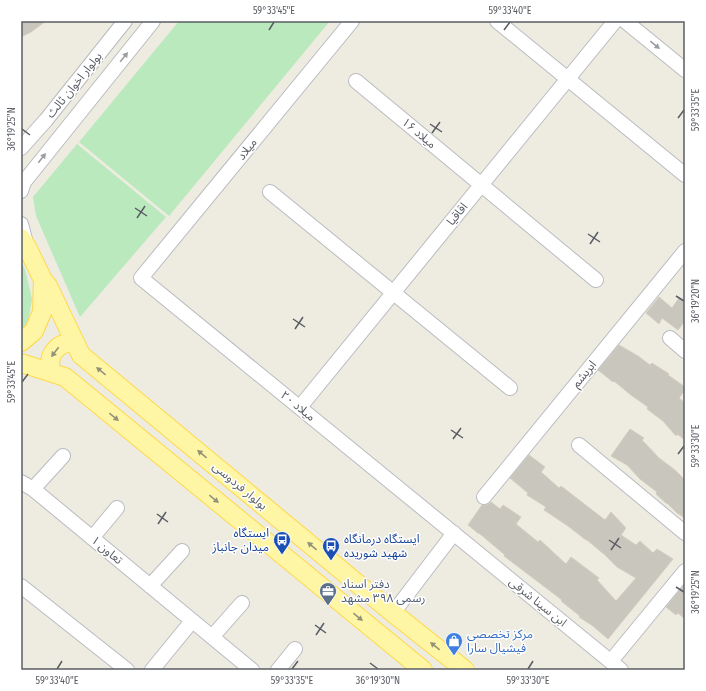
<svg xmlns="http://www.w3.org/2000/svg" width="706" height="691" font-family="'Fira Sans Condensed','Noto Sans Arabic',sans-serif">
<rect width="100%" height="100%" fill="#eeece0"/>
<path fill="#bae9bd" d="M179 21H330L169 216 79 142Z
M77 144 166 217 80 317 36 216 33 197Z
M21 262 25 269 32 299 28 322 21 329Z"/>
<path fill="#c9c6bd" stroke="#d3cebe" d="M21 21H46L31 32 21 37Z
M659 297 672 308 679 298 685 303V321L678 330 662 318 659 324 646 313Z
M619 345 638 356 650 365 652 363 669 374 668 375 685 387V390L679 398 685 403V440L677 434 676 436 663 421 647 409 648 407 631 395 614 381 613 382 598 370Z
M630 429 644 438 642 440 659 458 675 470 685 480V518L677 513 667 503V504L656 494 657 492 640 479 627 465 611 456Z
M529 455 545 467 541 472 559 488 561 486 605 520 611 512 626 528 621 535 636 545 640 541 653 553 657 549 673 559 608 639 593 626 579 617 580 616 561 601 562 600 504 556 505 555 479 533V534L468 525 482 505H487L491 502 500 509 503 505 521 517 516 524 538 542 540 540 566 564 571 557 599 578 597 580 616 601 636 578 617 567 605 555 587 540H586L568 526 544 510 546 507 527 495 528 493 510 478Z
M685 584V619L678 613 676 615 666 607Z"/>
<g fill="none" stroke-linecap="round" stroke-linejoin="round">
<defs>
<path id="minor" d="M352 21 141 278 621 670
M497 21 685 175
M625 21 685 70
M356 81 596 280
M21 148 46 120 125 21
M21 191 24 182 153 21
M270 192 510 388
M21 224 27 247
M670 338 685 351
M300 407 615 21
M579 445 685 533
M21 482 33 489 252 670
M33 489 63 456
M484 497 685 251
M92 538 117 508
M21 586 127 670
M150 586 182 551
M393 613 454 533
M212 637 242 603
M611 661 685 571
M152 670 192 621
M278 670 295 649"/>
<path id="major" d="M21 238 27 247 43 280 42 312 34 331 21 342
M43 280 48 286 81 355 393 613 465 670
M21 363 65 377 423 670
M51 372C47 355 56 343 74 342"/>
</defs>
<use href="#minor" stroke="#b9bbc1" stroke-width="16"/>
<use href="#major" stroke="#ffd849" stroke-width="20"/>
<use href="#minor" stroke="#fff" stroke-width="14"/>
<use href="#major" stroke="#fff6a5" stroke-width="18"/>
</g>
<defs><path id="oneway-solid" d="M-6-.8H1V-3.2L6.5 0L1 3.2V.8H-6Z"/></defs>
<g fill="#9b9ea1">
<use href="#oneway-solid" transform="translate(655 45) rotate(39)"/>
<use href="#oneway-solid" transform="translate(124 57) rotate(-51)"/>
<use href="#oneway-solid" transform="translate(42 158) rotate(-52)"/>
</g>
<g fill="#93937a">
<use href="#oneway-solid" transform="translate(55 352) rotate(127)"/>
<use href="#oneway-solid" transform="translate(101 371) rotate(-141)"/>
<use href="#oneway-solid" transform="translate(114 417) rotate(39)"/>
<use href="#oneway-solid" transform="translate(202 454) rotate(-140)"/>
<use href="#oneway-solid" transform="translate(214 499) rotate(39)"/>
<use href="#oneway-solid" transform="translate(312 546) rotate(-140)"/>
<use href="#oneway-solid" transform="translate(358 617) rotate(39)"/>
<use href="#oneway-solid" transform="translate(435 646) rotate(-141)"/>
</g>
<path fill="none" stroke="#595d63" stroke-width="1.5" d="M269 30 274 22M504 30 510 22M678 118 684 110M430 124 442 132M22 129 30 135M432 133 440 122M135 208 147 216M137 218 145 206M588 234 600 242M590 244 598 232M676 296 684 301M293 319 305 327M295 329 303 317M22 382 28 374M451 430 463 438M453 439 461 428M678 454 684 446M157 514 168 522M158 524 166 512M609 540 621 548M611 550 619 538M676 587 684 592M315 625 326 633M316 635 324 623M370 663 378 669M57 669 62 661M292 669 298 661M528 669 533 661"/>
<defs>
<symbol id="bus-pin" viewBox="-11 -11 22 30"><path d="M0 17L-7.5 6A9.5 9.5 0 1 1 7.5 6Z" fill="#1a4fb4" stroke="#fff"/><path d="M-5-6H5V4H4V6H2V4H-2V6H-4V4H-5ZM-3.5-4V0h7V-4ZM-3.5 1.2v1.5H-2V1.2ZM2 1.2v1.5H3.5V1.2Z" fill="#fff"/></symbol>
<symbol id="office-pin" viewBox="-11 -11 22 30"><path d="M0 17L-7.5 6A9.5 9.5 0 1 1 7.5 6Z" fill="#5c6f8a" stroke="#fff"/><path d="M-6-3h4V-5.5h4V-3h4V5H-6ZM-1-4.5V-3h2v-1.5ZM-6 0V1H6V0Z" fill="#fff"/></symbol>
<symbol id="shop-pin" viewBox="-11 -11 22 30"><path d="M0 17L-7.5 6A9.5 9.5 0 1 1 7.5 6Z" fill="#3f7fe0" stroke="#fff"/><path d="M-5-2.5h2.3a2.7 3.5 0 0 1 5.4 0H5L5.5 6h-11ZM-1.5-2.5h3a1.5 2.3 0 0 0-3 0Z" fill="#fff"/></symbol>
</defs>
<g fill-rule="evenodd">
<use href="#bus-pin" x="272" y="530" width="20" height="27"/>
<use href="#bus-pin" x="321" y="536" width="20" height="27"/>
<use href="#office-pin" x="318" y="581" width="20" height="27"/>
<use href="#shop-pin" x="444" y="631" width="20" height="27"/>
</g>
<g text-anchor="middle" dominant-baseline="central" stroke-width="3" stroke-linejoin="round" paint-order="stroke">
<g font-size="12" fill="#595d63" stroke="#fff">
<text transform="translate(74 85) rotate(-51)">بولوار اخوان ثالث</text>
<text transform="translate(419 133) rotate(40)">میلاد ۱۶</text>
<text transform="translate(247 149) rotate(-51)">میلاد</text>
<text transform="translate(457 214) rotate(-51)">اقاقیا</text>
<text transform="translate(584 374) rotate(-51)">ابریشم</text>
<text transform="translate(298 406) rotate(39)">میلاد ۲۰</text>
<text transform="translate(240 486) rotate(40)">بولوار فردوسی</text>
<text transform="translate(107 550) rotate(40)">تعاون ۱</text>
<text transform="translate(538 602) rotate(39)">ابن سینا شرقی</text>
</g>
<g font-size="12" fill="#164399" stroke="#fff" text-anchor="end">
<text x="269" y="533">ایستگاه<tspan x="269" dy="14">میدان جانباز</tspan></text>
<text x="344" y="539" text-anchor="start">ایستگاه درمانگاه<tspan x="344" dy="14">شهید شوریده</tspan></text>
</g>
<g font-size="12" fill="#4e5e75" stroke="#fff" text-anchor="start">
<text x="341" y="584">دفتر اسناد<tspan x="341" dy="14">رسمی ۳۹۸ مشهد</tspan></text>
</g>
<g font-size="12" fill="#366cbe" stroke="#fff" text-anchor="start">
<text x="467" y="634">مرکز تخصصی<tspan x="467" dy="14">فیشیال سارا</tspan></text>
</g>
</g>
<rect width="706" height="691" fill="none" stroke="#ffffff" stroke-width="44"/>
<rect x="22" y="22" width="662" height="647" fill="none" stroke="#595d63" stroke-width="1.5"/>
<g font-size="10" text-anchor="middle" fill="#595d63">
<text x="274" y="14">59°33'45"E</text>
<text x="510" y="14">59°33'40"E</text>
<text transform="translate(695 110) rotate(-90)" y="4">59°33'35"E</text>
<text transform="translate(11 129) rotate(-90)" y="4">36°19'25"N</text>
<text transform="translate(695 301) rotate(-90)" y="4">36°19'20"N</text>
<text transform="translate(11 382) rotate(-90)" y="4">59°33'45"E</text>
<text transform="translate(695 446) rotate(-90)" y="4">59°33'30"E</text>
<text transform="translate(695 592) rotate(-90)" y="4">36°19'25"N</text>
<text x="57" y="684">59°33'40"E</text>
<text x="292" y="684">59°33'35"E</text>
<text x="378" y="684">36°19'30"N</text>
<text x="528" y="684">59°33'30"E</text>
</g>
</svg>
